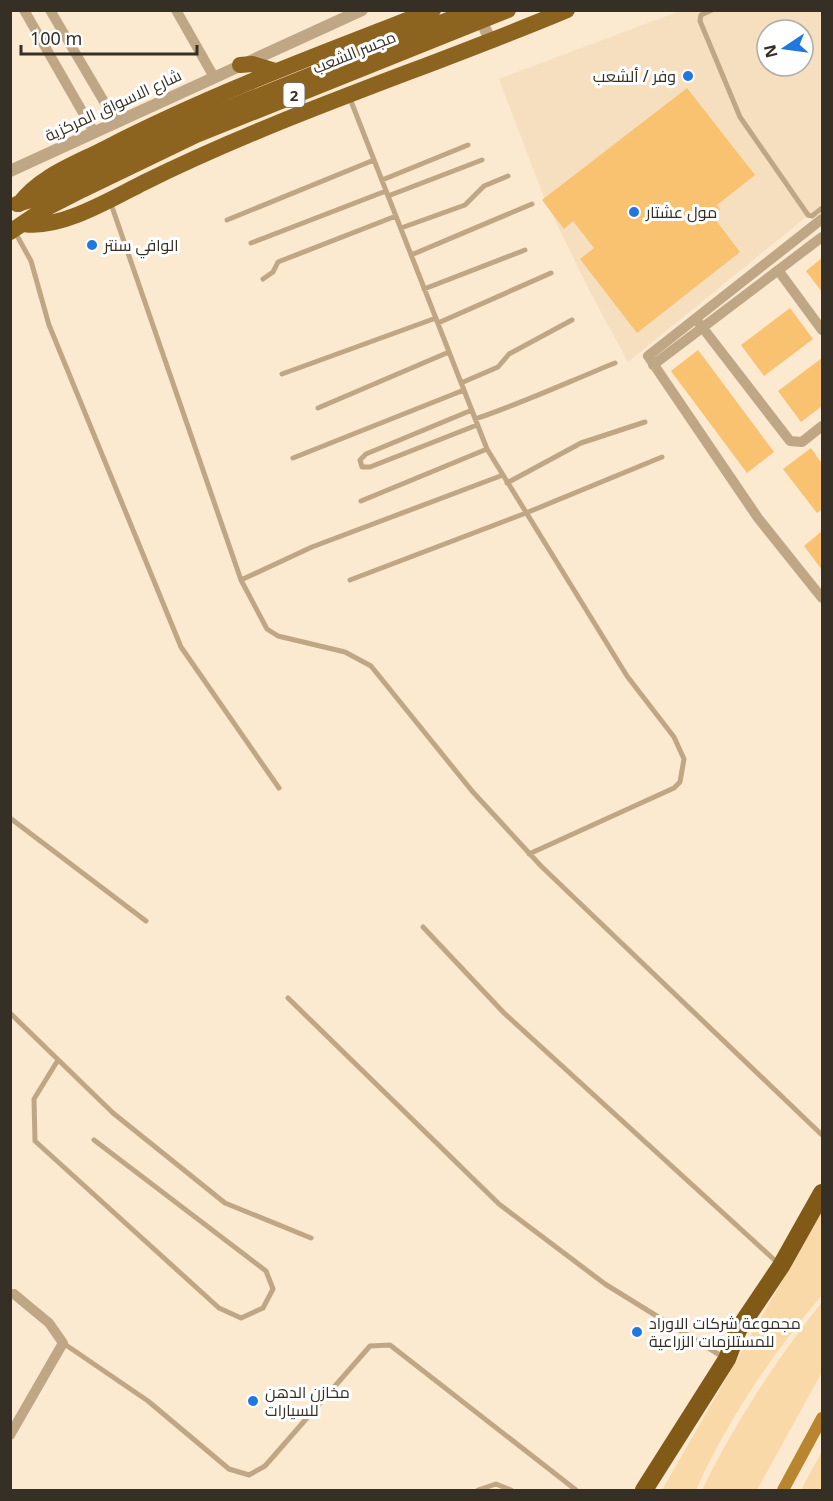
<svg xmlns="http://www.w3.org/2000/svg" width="833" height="1501" font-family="'Noto Sans',Cairo,sans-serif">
<rect width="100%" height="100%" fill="#fbe9d0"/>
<path fill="#f5dfbf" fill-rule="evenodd" d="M680 11H822V204L628 362 589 290 545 200 499 79ZM767 30H803V66H767Z"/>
<path fill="#fad9a9" d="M822 1212V1295C772 1354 728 1419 696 1490H662Z
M822 1302V1372L757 1490H702C735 1423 776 1360 822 1302Z
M822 1451V1490H801Z"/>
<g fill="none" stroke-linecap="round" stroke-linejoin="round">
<path stroke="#b9852f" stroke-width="12" d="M783 1490 822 1418"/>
</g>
<path fill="#f9c270" d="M687 88 755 175 717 205 720 209 712 215 740 252 637 333 580 259 594 248 573 221 564 229 542 200Z
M822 258V292L806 271Z
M790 308 813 339 764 376 741 345Z
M698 350 774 452 747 473 671 371Z
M822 358V406L801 422 778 391Z
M811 448 822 464V509L817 513 783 469Z
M822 531V570L804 546Z"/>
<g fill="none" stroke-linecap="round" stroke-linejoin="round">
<path stroke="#bfa786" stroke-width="5" d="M712 10 701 15 700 21 740 117 808 215 812 216 822 208
M349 96 487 449 627 676 674 737 684 759 680 782 674 788 529 854
M382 180 468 145
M388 196 482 160
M110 201 241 580 267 629 278 636 345 652 371 666 472 791 541 866 822 1135
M227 220 374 160
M401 228 465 205 484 186 508 176
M15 232 31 261 49 325 181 647 279 788
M251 243 386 191
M411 255 532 204
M263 279 273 272 278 262 396 216
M424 289 525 250
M438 323 551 273
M282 374 436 318
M461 383 498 367 509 354 572 320
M318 408 449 352
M472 410 366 454 360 460 362 467H370L477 425
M475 419C523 403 568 382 615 363
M293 458 464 390
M507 483 581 443 645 422
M361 501 487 449
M241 580 312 547 503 475
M350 580 526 513 662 457
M10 818 146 921
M423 927 504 1013 780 1265
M288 998 499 1204 605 1284 723 1357
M10 1013 113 1113 225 1203 311 1238
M58 1060 34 1099 35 1141 219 1308 241 1318 263 1308 273 1289 266 1271 94 1140
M63 1343 148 1401 229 1469 249 1475 265 1466 370 1346 390 1345 576 1490
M478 1490 496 1484 511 1490"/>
<path stroke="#bfa786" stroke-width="10" d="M24 10 94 132
M50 10 116 122
M176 10 214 77
M822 219 648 356 758 518 822 598
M778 270 822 330
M699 323 790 441 802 442 822 426
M653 365 822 237
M10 1435 63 1343 49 1323 14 1294"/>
<path stroke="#bfa786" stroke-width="12" d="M485 29 491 41
M10 171 362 10"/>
<path stroke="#8c641f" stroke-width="16" d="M240 65 252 64 275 71
M17 204 37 198 79 177
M19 204C40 176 75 164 106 148 211 94 322 53 433 10
M24 224C60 230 111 199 143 183 280 115 426 69 567 10
M10 232 43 210 84 189"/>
<path stroke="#815a17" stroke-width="18" d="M644 1490 727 1359 738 1330 781 1266 822 1193"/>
<path stroke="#8c641f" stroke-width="16" d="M79 177 191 123 473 10
M84 189 196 135 508 10"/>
</g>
<g fill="#1f77e0" stroke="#fff" stroke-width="2">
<circle cx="688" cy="76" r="6"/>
<circle cx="634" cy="212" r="6"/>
<circle cx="92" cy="245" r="6"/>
<circle cx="637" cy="1332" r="6"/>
<circle cx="253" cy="1401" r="6"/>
</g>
<g text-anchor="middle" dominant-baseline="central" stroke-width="6" stroke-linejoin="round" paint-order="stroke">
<rect fill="#fff" stroke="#726d66" stroke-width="1.5" x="283.5" y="83" width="21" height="24" rx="4.5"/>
<g font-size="15" font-weight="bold" fill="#362f25">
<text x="294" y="95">2</text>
</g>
<g font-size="16" fill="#362f25" stroke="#fff">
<text transform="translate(354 52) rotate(-22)">مجسر الشعب</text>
<text transform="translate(113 105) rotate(-25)">شارع الاسواق المركزية</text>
</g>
<g font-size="16" fill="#362f25" stroke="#fff" text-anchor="start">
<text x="676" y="76" text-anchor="end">وفر / ألشعب</text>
<text x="646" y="212">مول عشتار</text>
<text x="104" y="245">الوافي سنتر</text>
<text x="649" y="1323">مجموعة شركات الاوراد<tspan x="649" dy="18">للمستلزمات الزراعية</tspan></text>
<text x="265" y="1392">مخازن الدهن<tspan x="265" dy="18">للسيارات</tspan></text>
</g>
</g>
<rect width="833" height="1501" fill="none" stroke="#362f25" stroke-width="24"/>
<g transform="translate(785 48) rotate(257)"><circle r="28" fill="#ffffff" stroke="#afaca8" stroke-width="1.5"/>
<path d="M0-4.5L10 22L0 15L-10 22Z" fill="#1f77e0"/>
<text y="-9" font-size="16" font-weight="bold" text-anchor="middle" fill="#362f25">N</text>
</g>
<path d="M21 45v9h176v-9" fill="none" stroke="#362f25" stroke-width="3"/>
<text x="30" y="45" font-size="18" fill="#362f25" stroke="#ffffff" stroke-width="4.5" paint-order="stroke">100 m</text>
</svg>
